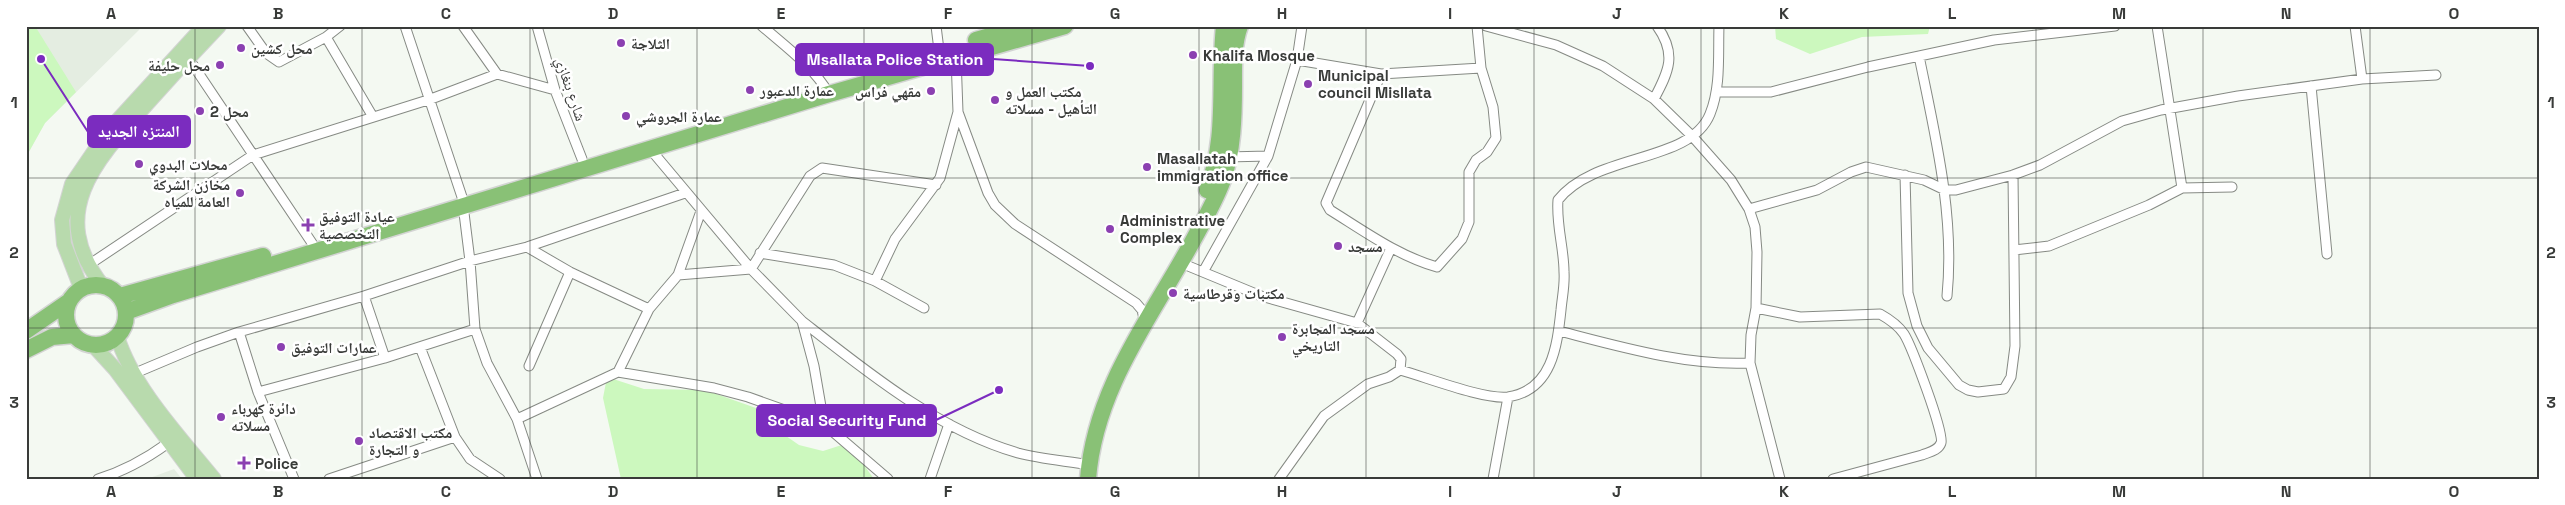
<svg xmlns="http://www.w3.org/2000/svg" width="2565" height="505" font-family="'Space Grotesk','Noto Naskh Arabic',sans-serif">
<rect width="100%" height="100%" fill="#f4f9f2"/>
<path fill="#e4ede1" d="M26 26H143L45 123 26 157Z
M174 469 182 479H147Z"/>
<path fill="#ccf8be" d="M26 26H35L76 92 45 123 26 157Z
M1775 26H1930L1928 34 1862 37 1810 54 1776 39Z
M607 377 644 389 705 390 756 408 776 429 799 445 823 451 848 443 874 479H621L603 398Z"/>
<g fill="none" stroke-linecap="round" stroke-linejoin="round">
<defs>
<path id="street" d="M247 26 266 53 279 62 326 37
M340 26 326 37 373 117
M405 26 462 197 470 261 475 329 487 363 517 419 537 479
M463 26 497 74 555 90
M537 26 555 90 582 159
M762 26C785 46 814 67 829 94
M936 26 939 50
M1486 26 1556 45 1603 66 1654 99 1693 137 1731 180 1749 209 1755 227 1757 252 1756 308 1751 335 1750 363 1780 479
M2157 26 2182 188
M2355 26 2362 79
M187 56 312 243
M1919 56C1935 135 1955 215 1947 296
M956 57 958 112 988 193 995 205 1015 224 1136 303 1142 310 1145 323
M1297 60 1381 74 1481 68
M1381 74 1326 203 1330 210C1364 231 1398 256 1437 267L1462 239 1469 222V172L1476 160 1487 152 1496 138 1493 107 1481 68 1477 26
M2311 86 2327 254
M1716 92H1771L1868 67 1994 40 2115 26
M1654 99C1669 71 1677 54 1657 26
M651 150 751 269 802 321 814 366 824 424 888 479
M1227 157 1268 156
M1905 175 1908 293 1917 326 1928 348 1959 385 1968 390 1978 392 2004 389 2011 377 2015 346 2013 175
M1749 209 1817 190 1851 172 1866 167 1924 180 1945 190H1956L2013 175 2040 165 2122 121 2161 110 2238 96 2362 79 2436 75
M527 247 570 272 649 309
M2014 250 2049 246 2149 205 2182 188 2232 187
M760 253 834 265 875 281 924 308
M1181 263 1261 296 1357 323 1397 354 1401 359 1400 370
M87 266 253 155 431 99 497 74
M1203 272 1268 156 1297 60 1302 26
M678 275 751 269 810 176 822 168 936 185
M875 281 895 239 940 178 958 112
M364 296 385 358
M1756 308 1800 317 1880 314C1889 319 1898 325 1904 334 1911 345 1945 434 1941 443 1938 451 1929 452 1922 455L1833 479
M802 321C867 372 938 430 1018 453 1041 459 1066 461 1089 465
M1357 323 1391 248
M1559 331C1621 347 1686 366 1750 363
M239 332 258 392 294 479
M420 347 455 437 470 459 500 479
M529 366 570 272
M618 372 649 309 678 275 701 211
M133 374 197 347 239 332 364 296 470 261 527 247 685 193
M258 392 385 358 475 329
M517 419 618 372 714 388 748 397 824 424
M98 479C125 471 146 459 168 443
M329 479 455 437
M930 479 949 424
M1279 479 1324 416 1368 384 1389 377 1400 370C1426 377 1484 400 1508 397 1552 390 1557 347 1561 310 1562 298 1565 285 1564 272 1564 248 1556 225 1558 200 1596 152 1690 164 1710 114 1721 87 1718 55 1719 26
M1493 479 1508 397"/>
<path id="primary" d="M102 285C47 214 94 162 144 107 168 80 193 53 219 26
M81 288 64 244 62 220 72 184 108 131 204 26
M117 336C133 388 180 437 214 479
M93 345 115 369 197 479"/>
<path id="highway" d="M976 40 1024 26
M1207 190C1228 138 1218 81 1224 26
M66 315a30 30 0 1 1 60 0a30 30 0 1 1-60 0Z
M120 296 263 256
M126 312 173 295 829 94 1065 26
M26 331 68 302
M26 350 52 337 74 335
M1088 479C1095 386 1154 314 1196 235 1206 217 1216 199 1223 180 1233 150 1234 118 1234 86 1234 66 1233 45 1240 26"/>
</defs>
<use href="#street" stroke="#868a84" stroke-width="11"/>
<use href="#primary" stroke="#d3d4d3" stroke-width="16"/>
<use href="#highway" stroke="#d3d4d3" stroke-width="19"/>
<use href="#street" stroke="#fff" stroke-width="9"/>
<use href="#primary" stroke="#b8daad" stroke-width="14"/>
<use href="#highway" stroke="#89c176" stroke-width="16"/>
</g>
<path fill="none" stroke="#393b39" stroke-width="1" stroke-opacity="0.55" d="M195 26V479M362 26V479M530 26V479M697 26V479M864 26V479M1032 26V479M1199 26V479M1366 26V479M1534 26V479M1701 26V479M1868 26V479M2036 26V479M2203 26V479M2370 26V479M26 178H2539M26 328H2539"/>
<g fill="#8b40b1" stroke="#fff" stroke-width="2">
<circle cx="621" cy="43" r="5"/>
<circle cx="241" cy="48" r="5"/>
<circle cx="1193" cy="55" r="5"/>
<circle cx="220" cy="65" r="5"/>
<circle cx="1308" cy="84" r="5"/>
<circle cx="750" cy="90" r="5"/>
<circle cx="931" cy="91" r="5"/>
<circle cx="995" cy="100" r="5"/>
<circle cx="200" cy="111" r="5"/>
<circle cx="626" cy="116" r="5"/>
<circle cx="139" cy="164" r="5"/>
<circle cx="1147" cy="167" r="5"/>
<circle cx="240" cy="193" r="5"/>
<path d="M305.5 217.5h5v5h5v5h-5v5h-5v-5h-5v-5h5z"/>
<circle cx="1110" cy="229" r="5"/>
<circle cx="1338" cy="246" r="5"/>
<circle cx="1173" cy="293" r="5"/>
<circle cx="1282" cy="337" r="5"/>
<circle cx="281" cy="347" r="5"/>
<circle cx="221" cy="417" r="5"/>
<circle cx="359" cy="441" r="5"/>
<path d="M241.5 455.5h5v5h5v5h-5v5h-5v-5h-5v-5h5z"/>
</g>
<g text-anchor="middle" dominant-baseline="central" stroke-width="5" stroke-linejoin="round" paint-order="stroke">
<g font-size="15" font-weight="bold" fill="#393b39" stroke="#fff" text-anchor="start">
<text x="631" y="43">الثلاجة</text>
<text x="251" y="48">محل كشين</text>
<text x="1203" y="55">Khalifa Mosque</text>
<text x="210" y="65" text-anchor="end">محل حليفة</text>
<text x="1318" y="75">Municipal<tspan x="1318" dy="17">council Misllata</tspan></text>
<text x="760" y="90">عمارة الدعبور</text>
<text x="921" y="91" text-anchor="end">مقهي فراس</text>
<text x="1005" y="91">مكتب العمل و<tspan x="1005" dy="17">التأهيل - مسلاته</tspan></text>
<text x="210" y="111">محل 2</text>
<text x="636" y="116">عمارة الجروشي</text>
<text x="1157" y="158">Masallatah<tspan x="1157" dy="17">immigration office</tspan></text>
<text x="149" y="164">محلات البدوي</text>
<text x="230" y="184" text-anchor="end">مخازن الشركة<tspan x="230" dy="17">العامة للمياه</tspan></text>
<text x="319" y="216">عيادة التوفيق<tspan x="319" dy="17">التخصصية</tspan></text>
<text x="1120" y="220">Administrative<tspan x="1120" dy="17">Complex</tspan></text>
<text x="1348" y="246">مسجد</text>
<text x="1183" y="293">مكتبات وقرطاسية</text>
<text x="1292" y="328">مسجد المجابرة<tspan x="1292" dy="17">التاريخي</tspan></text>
<text x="291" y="347">عمارات التوفيق</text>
<text x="231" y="408">دائرة كهرباء<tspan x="231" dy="17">مسلاته</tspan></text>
<text x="369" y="432">مكتب الاقتصاد<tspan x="369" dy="17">و التجارة</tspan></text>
<text x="255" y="463">Police</text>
</g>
<g font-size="15" fill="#393b39" stroke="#fff">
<text transform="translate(571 89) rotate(71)">شارع بنغازي</text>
</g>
</g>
<path fill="none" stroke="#7b2cbf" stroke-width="2" d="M1090 66L993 59M41 59L88 132M999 390L936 420"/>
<g fill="#7b2cbf" stroke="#fff" stroke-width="2">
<circle cx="1090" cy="66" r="5"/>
<circle cx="41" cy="59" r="5"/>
<circle cx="999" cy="390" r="5"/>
</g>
<g fill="#7b2cbf" stroke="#7b2cbf" stroke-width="2">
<rect x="796" y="44" width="197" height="31" rx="5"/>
<rect x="88" y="116" width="102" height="31" rx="5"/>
<rect x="757" y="405" width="179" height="31" rx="5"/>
</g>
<g font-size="16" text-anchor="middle" font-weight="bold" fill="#fff">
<text x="895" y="65">Msallata Police Station</text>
<text x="139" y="137">المنتزه الجديد</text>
<text x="847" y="426">Social Security Fund</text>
</g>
<rect width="2565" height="505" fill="none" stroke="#ffffff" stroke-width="55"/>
<rect x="28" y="28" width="2510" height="450" fill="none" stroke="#393b39" stroke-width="2"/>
<g font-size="16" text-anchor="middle" font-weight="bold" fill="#393b39">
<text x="111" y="19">A</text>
<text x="278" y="19">B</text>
<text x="446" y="19">C</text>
<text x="613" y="19">D</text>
<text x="781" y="19">E</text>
<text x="948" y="19">F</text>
<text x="1115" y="19">G</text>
<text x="1282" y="19">H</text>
<text x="1450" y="19">I</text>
<text x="1617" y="19">J</text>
<text x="1784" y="19">K</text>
<text x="1952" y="19">L</text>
<text x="2119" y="19">M</text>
<text x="2286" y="19">N</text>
<text x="2454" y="19">O</text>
<text x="14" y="108">1</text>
<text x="2551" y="108">1</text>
<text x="14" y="258">2</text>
<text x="2551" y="258">2</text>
<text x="14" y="408">3</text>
<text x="2551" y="408">3</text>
<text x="111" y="497">A</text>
<text x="278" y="497">B</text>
<text x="446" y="497">C</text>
<text x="613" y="497">D</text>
<text x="781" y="497">E</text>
<text x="948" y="497">F</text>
<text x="1115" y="497">G</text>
<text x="1282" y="497">H</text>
<text x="1450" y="497">I</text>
<text x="1617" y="497">J</text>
<text x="1784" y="497">K</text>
<text x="1952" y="497">L</text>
<text x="2119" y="497">M</text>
<text x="2286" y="497">N</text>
<text x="2454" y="497">O</text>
</g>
</svg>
